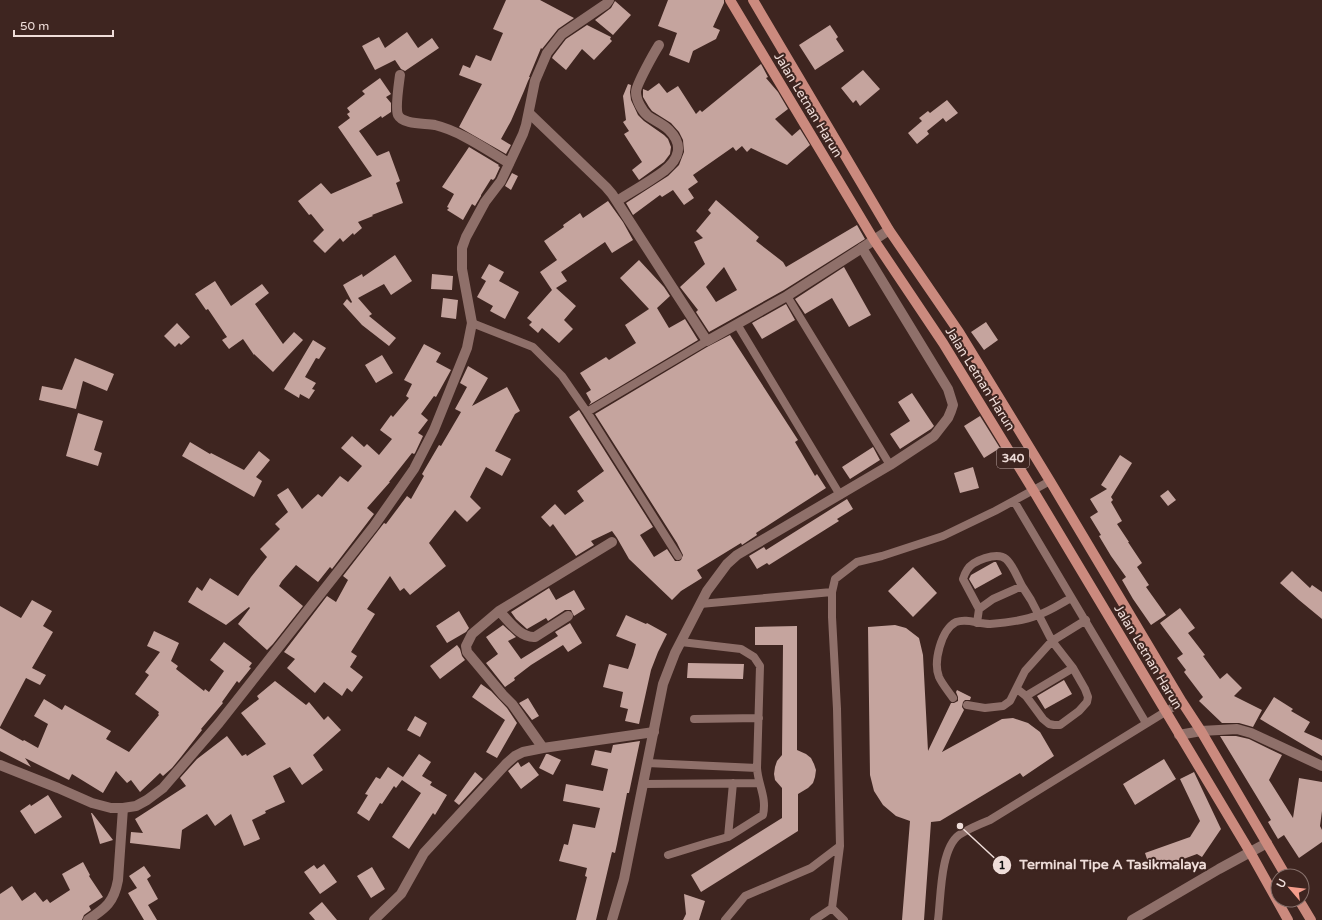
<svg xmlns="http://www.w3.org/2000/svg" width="1322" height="920" font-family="'Varela Round',sans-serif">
<rect width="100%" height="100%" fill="#3e2520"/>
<path fill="#c5a49e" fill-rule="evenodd" d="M506 0H540L574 18 558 29 542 49 541 48 529 77H530L528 81 524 91 511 121 501 139 511 145 506 154 459 127 482 84 459 75 463 65 470 68 476 55 491 61 503 33 493 29Z
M668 0H724V3L713 27 720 30 716 39 693 51 689 63 669 55 677 33 658 26Z
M615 1 631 15 613 35 595 20 611 8Z
M587 25 611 37 610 39 612 41 594 60 582 49 566 70 552 58 553 56 566 39Z
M830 25 838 37 836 39 844 51 815 70 799 45Z
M407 32 418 48 432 38 439 48 405 71 401 69 395 60 375 70 362 46 379 37 385 48Z
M761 64 768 77 766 78 778 92 788 109 775 119 792 136 800 129 810 145 787 165 751 148 747 152 742 146 736 151 733 147 693 175 698 182 688 189 694 198 684 205 673 190 662 197 660 195 633 215 626 203 668 176 679 165 684 152 683 140 679 132 671 123 652 111 649 107 643 97V89L648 91 659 83 667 93 678 86 696 114 700 110 702 112Z
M863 70 880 89 860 106 856 100 853 103 841 88Z
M380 78 391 94 386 97 391 103V112L382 118 381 116 359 131 377 156 389 151 400 181 396 183 403 203 372 215 373 216 358 222 362 228 354 235 353 233 343 242 340 238 325 253 313 241 324 230 311 214 309 215 298 201 321 183 331 194 372 176 338 127 350 118 347 114 350 112 347 108 365 94 362 91Z
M628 84 631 85 630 92 631 100 638 115 644 121 664 135 668 139 671 147 670 154 664 162 639 180 632 170 642 162 624 134 629 131 623 122 626 120 623 96Z
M947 100 958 113 946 122 943 118 927 131 929 134 917 144 908 133 922 121 919 118 928 111 930 113Z
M469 147 499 165 498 166 500 167 495 178 493 180 491 179 481 195V196L475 206 472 204 463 220 447 210 449 208 447 207 454 194 442 187Z
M512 173 518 176 511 190 505 186Z
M716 200 759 237 756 241 783 262 786 267 857 225 865 239 784 290 709 332 696 312 698 310 680 287 705 264 694 242 703 238 696 231 711 213 708 210ZM724 267 737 290 716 302 706 287Z
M608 201 623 222 633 240 612 253 605 242 561 272 567 281 556 288 576 306 564 320 573 329 559 343 542 328 538 333 529 325 532 322 527 318 552 290 540 272 557 260 544 241 564 227 563 225 580 213 583 218Z
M395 255 412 281 391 295 384 284 358 298 372 314 369 316 396 338 389 346 362 325 343 304 347 299 351 303 353 301 352 302 343 285 362 274 363 277Z
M639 260 664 287 670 296 657 308 669 328 685 319 698 340 589 405 591 402 586 393 591 390 580 373 606 357 609 360 636 343 625 325 649 309 620 278Z
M489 264 504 272 499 281 519 292 505 319 490 311 493 306 477 297 486 281 481 278Z
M844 267 871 315 849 327 832 298 805 314 795 299Z
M432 274 453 276 452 290 431 289Z
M215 281 231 306 262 284 269 293 255 304 283 344 294 332 303 340 273 372 254 354V355L243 339 229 349 222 340 227 337 208 309 206 310 195 294Z
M443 298 458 300 456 319 441 317Z
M786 304 795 320 762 339 752 323Z
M986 322 998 340 984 350 971 332Z
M177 323 190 337 181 345 179 343 175 347 164 336Z
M730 335 798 440 795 442 815 476 817 474 826 488 756 533 757 535 742 545 741 543 697 570 702 578 681 591 672 600 629 559 617 538 612 531 591 541 594 545 576 556 553 524 550 527 541 517 555 504 565 515 584 501 577 491 604 471 569 417 579 410 653 527 640 535 654 557 667 549 675 561H679L681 560 683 555 677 543 595 414 707 347Z
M313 340 326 348 319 359 316 358 305 377 316 383 312 389 315 390 309 399 300 394 299 398 284 389Z
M424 344 441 353 436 362 451 370 436 397 434 396 421 414 428 420 418 433 423 436 415 453 414 454 412 453 389 482H390L367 508 374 514 332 569 330 567 318 582 296 565 282 581 279 586 303 606 273 644 267 650 238 624 250 608 249 607 226 625 188 602 197 587 202 591 210 578 238 596 251 577 267 557 260 549 280 529 275 524 288 512 277 495 288 488 302 509 318 494 322 497 340 476 348 482 362 466 341 448 352 436 364 447 367 444 379 455 392 439 380 430 391 415 393 417 409 398 406 396 412 384 404 380Z
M382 355 393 373 376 383 365 365Z
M75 358 114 374 107 391 83 381 76 409 39 400 42 386 62 390Z
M468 366 488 378 472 406 507 387 520 411 515 414 495 451 511 459 502 476 486 467 470 497 481 508 467 522 455 510 429 543 446 566 410 595 404 588 400 591 390 576 367 609 375 614 351 652 357 656 350 667 363 677 352 692 347 688 342 696 324 682 315 693 287 668 295 659 284 652 327 596 336 602 348 580 343 576 384 523 386 524 407 496 411 499 424 476 422 474 439 445 441 446 461 412 455 409 467 387 460 383Z
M912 393 934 426 931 429 900 449 890 434 910 421 898 402Z
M78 413 103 421 94 450 102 453 98 466 66 456Z
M980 416 1000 448 984 458 964 426Z
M190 442 210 454 211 453 244 470 259 451 270 460 256 477 262 481 254 497 182 456Z
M873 447 880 460 850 479 842 467Z
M1120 455 1132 463 1111 497 1113 500 1111 502 1122 521 1117 524 1129 542H1128L1142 563 1137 567 1149 585 1146 587 1166 615 1151 625 1133 599 1122 580 1126 577 1111 556 1099 536 1101 535 1090 517 1098 512 1090 499 1107 489 1101 485Z
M973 467 979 488 960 493 954 473Z
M1168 490 1176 500 1168 506 1160 496Z
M847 499 853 509 837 519 839 521 769 565 767 563 757 569 749 556 764 547 766 550Z
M994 562H996L1002 574 975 589 969 579 971 575Z
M913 567 937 593 913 617 888 591Z
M1292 571 1310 588 1312 585 1322 592V619L1299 600 1280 583Z
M549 588 556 600 574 590 585 609 574 616 571 610H565L548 621 546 618 527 629 516 619 511 612Z
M32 600 52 611 43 626 53 632 32 668 46 675 40 685 26 678 0 727V606L21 618Z
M1180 608 1195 628 1188 633 1205 655 1203 656 1220 679 1227 673 1242 688 1234 696 1262 710 1253 727 1239 723H1222L1199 701 1203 697 1184 672 1186 670 1177 658 1183 654 1160 623Z
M459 611 469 628 466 632 447 643 436 626Z
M626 615 646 624 647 623 667 634 658 652 651 670 639 724 625 721 628 709 620 707 623 692 603 687 609 664 628 669 633 655 636 644 616 636Z
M570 623 582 643 568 652 563 645 531 665 514 678 515 680 505 687 486 663 498 654 486 637 503 625 516 637 508 641 521 659 558 636 555 632Z
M895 625 906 628 919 638 923 655 928 751 951 703H954L958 701V697L956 692 957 690 971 697 970 700H965L963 702 962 707 964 710 942 752 1002 719 1013 718 1028 723 1040 732 1054 756 1023 777 1020 773 940 821 931 822 924 920H902L910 821 896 816 883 805 874 791 870 775 868 627Z
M797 626V750L806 754 811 758 814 764 816 770 815 777 813 783 808 788 798 794V831L701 892 691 875 782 818V788L775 780 774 774 775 767 777 761 782 755 783 645H755V627Z
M154 631 179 643 171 661 178 666 176 669 204 691 205 689 209 692 224 671 210 660 224 642 252 663 249 667 251 668 239 683 237 681 222 702 223 703 201 729 202 730 181 757 172 768 163 776 160 773 140 792 131 780 127 783 116 771 103 793 72 774 69 780 25 758 31 767 0 751V728L23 741 24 740 38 748 48 724 34 716 44 699 62 710 65 705 111 731 106 739 129 752 159 715 158 714 159 712 135 694 149 675 145 672 160 652 147 646Z
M457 645 460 649 462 656 465 660 440 679 430 666Z
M688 663 744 664 743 679 687 678Z
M1064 680 1072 694 1045 709 1037 696Z
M275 681 306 705 309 702 324 720 328 716 341 730 313 755 323 770 302 785 290 767 273 776 285 802 265 811 266 813 252 820 260 839 244 846 231 814 215 826 207 814 182 830 180 849 130 843 131 832 143 833 135 819 186 786 180 778 197 759 227 736 242 756 246 754 247 756 266 744 241 713 259 699 257 696Z
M481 684 491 691 507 708 517 723 497 758 486 752 505 720 472 697Z
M1274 697 1293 709 1291 711 1310 722 1304 732 1322 740V756L1260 719Z
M528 698 539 716 532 720 519 703Z
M415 716 427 723 420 737 407 730Z
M1220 736H1236L1249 739 1282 755 1269 780 1293 818 1299 778 1322 782V811L1320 826 1322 830V842L1299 858 1284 835 1278 839 1268 822 1271 820Z
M640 741 629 793H627L617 844 615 853 612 852 596 920H576L587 877 585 876 587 868 559 861 564 844 568 845 573 824 595 828 600 808 563 801 566 784 603 791 608 769 591 765 595 750 611 753 613 745Z
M419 754 431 762 422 776 432 782 430 785 447 795 435 815 433 813 409 849 392 837 421 793 402 780 396 788 394 786 382 804 380 803 369 821 357 813 368 795 365 794 376 777 380 779 388 767 403 777Z
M546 754H548L561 760 553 775 539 768Z
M1164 759 1176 779 1135 805 1123 784Z
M518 762 521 767 529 762 539 775 521 789 508 771Z
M475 772 483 779 459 805 454 801Z
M1194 772 1221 829 1202 857 1197 854 1151 871 1145 853 1190 837 1200 821 1180 779Z
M48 795 62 817 35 834 20 811 30 804 31 806Z
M91 813H92L113 840 100 844Z
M83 862 90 875 89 876 103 897 89 906 91 910 84 915 82 920H0V894L12 886 22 901 35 892 43 902 47 899 50 903 70 890 62 874Z
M324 864 337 882 320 894 304 872 314 865 317 869Z
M144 866 151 876 147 879 158 899 148 905 157 920H144L128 893 137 888 129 876Z
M372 867 385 889 371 898 357 876Z
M684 894 705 901 699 920H683L686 914Z
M322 902 337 920H315L309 913Z"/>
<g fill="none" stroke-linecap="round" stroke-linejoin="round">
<path stroke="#8f706a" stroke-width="8" d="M787 296 890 465
M472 323 533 347 562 376 587 412 678 556
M737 324 840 495
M587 412 707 341
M1014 501 1146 723
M700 604 832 592
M979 609 963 579C964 576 965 573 967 570 972 561 997 551 1006 559 1013 565 1017 577 1022 586
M977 623 979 609 993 599 1022 586 1031 600 1052 641 1073 668 1085 689 1088 697 1087 702 1079 711 1060 725H1054L1049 724 1043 719 1026 696 1017 689
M1026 696 1073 668
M953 698C949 692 942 684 939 677 933 662 941 630 956 622 967 618 978 624 990 624 1003 623 1026 620 1038 615 1050 611 1060 604 1071 598
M967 705 985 708 1003 706 1010 701 1025 671 1052 641 1086 620
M694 719 759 718
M647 763 757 768
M643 784 759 783
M728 837 733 783
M668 855 707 843 728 837 763 815C767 797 758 785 757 768L760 666 754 657 741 649 681 642
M832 908 844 920
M725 920 745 896 811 868 840 846 837 709 832 617V592L835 579 857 562 882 556 943 536 995 511 1050 481
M814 920 832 908 840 846
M938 920C941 898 940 849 959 835 968 829 980 824 990 820L1165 712 1182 702"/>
<path stroke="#8f706a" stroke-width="10" d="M400 75C399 83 395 108 398 115 403 125 425 123 435 125 460 131 487 150 509 163
M529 113 606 187 612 194 707 341 787 296 862 248
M617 201C633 191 649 182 664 171 679 159 684 145 669 130 663 124 655 121 648 116 642 111 636 100 636 92 636 85 654 53 659 45
M499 611C509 621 520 638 535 637L568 616
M1179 735 1201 731 1237 729 1251 733 1322 766
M543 748 512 704 503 695 467 652 466 646 472 634 499 611 612 542
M88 920C106 908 114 902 118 880L123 808
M374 920 401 894 424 853 507 763 515 756 523 752 543 748 654 732
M1132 920 1219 869 1267 843"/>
<path stroke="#8f706a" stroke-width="10" d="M0 765 58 788 92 803 111 808H123L136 806 147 800 163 788 219 723 374 526 414 469 434 430 467 348 472 323 462 269V248L466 237 485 202 501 181 523 134 526 125 535 81 547 53 562 34 606 4 609 0
M612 920 624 879 663 684 675 653 707 591 727 564 737 555 890 465 934 436 948 418 951 411 953 405 948 389 862 248 889 230"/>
<path stroke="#cb8a7e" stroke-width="10" d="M730 0 874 240 943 343 1033 490 1250 852 1288 920
M753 0 889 230 959 332 1050 481 1182 702 1201 731 1286 876
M1299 900 1311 920"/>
</g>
<g text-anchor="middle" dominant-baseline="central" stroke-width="4" stroke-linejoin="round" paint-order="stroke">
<rect fill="#3e2520" stroke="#baa6a2" stroke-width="1" x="997" y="448" width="32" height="20" rx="3"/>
<g font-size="12" font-weight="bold" fill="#efddd9">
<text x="1013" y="458">340</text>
</g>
<g font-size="13" fill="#efddd9" stroke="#3e2520">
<text transform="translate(808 105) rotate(59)">Jalan Letnan Harun</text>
<text transform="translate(980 379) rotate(58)">Jalan Letnan Harun</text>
<text transform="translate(1148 657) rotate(59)">Jalan Letnan Harun</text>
</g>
</g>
<path fill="none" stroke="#efddd9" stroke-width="1.5" d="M960 826L1002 865"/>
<g fill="#efddd9" stroke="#3e2520" stroke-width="1.5">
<circle cx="960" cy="826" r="4"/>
<circle cx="1002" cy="865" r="10"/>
</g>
<g font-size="12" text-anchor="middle" font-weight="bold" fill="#111">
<text x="1002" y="869">1</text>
</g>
<g font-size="14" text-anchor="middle" font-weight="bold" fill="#efddd9" stroke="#3e2520" stroke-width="4" stroke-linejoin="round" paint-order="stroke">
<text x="1113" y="869">Terminal Tipe A Tasikmalaya</text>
</g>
<g transform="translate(1290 888) rotate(298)"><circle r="19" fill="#3e2520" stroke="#856f6a"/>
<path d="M0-3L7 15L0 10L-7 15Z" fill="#f49d8c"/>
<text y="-6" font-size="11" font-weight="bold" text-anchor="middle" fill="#efddd9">U</text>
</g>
<path d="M14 30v6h99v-6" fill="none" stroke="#efddd9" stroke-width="2"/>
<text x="20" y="30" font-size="12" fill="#efddd9" stroke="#3e2520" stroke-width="3" paint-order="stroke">50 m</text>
</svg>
